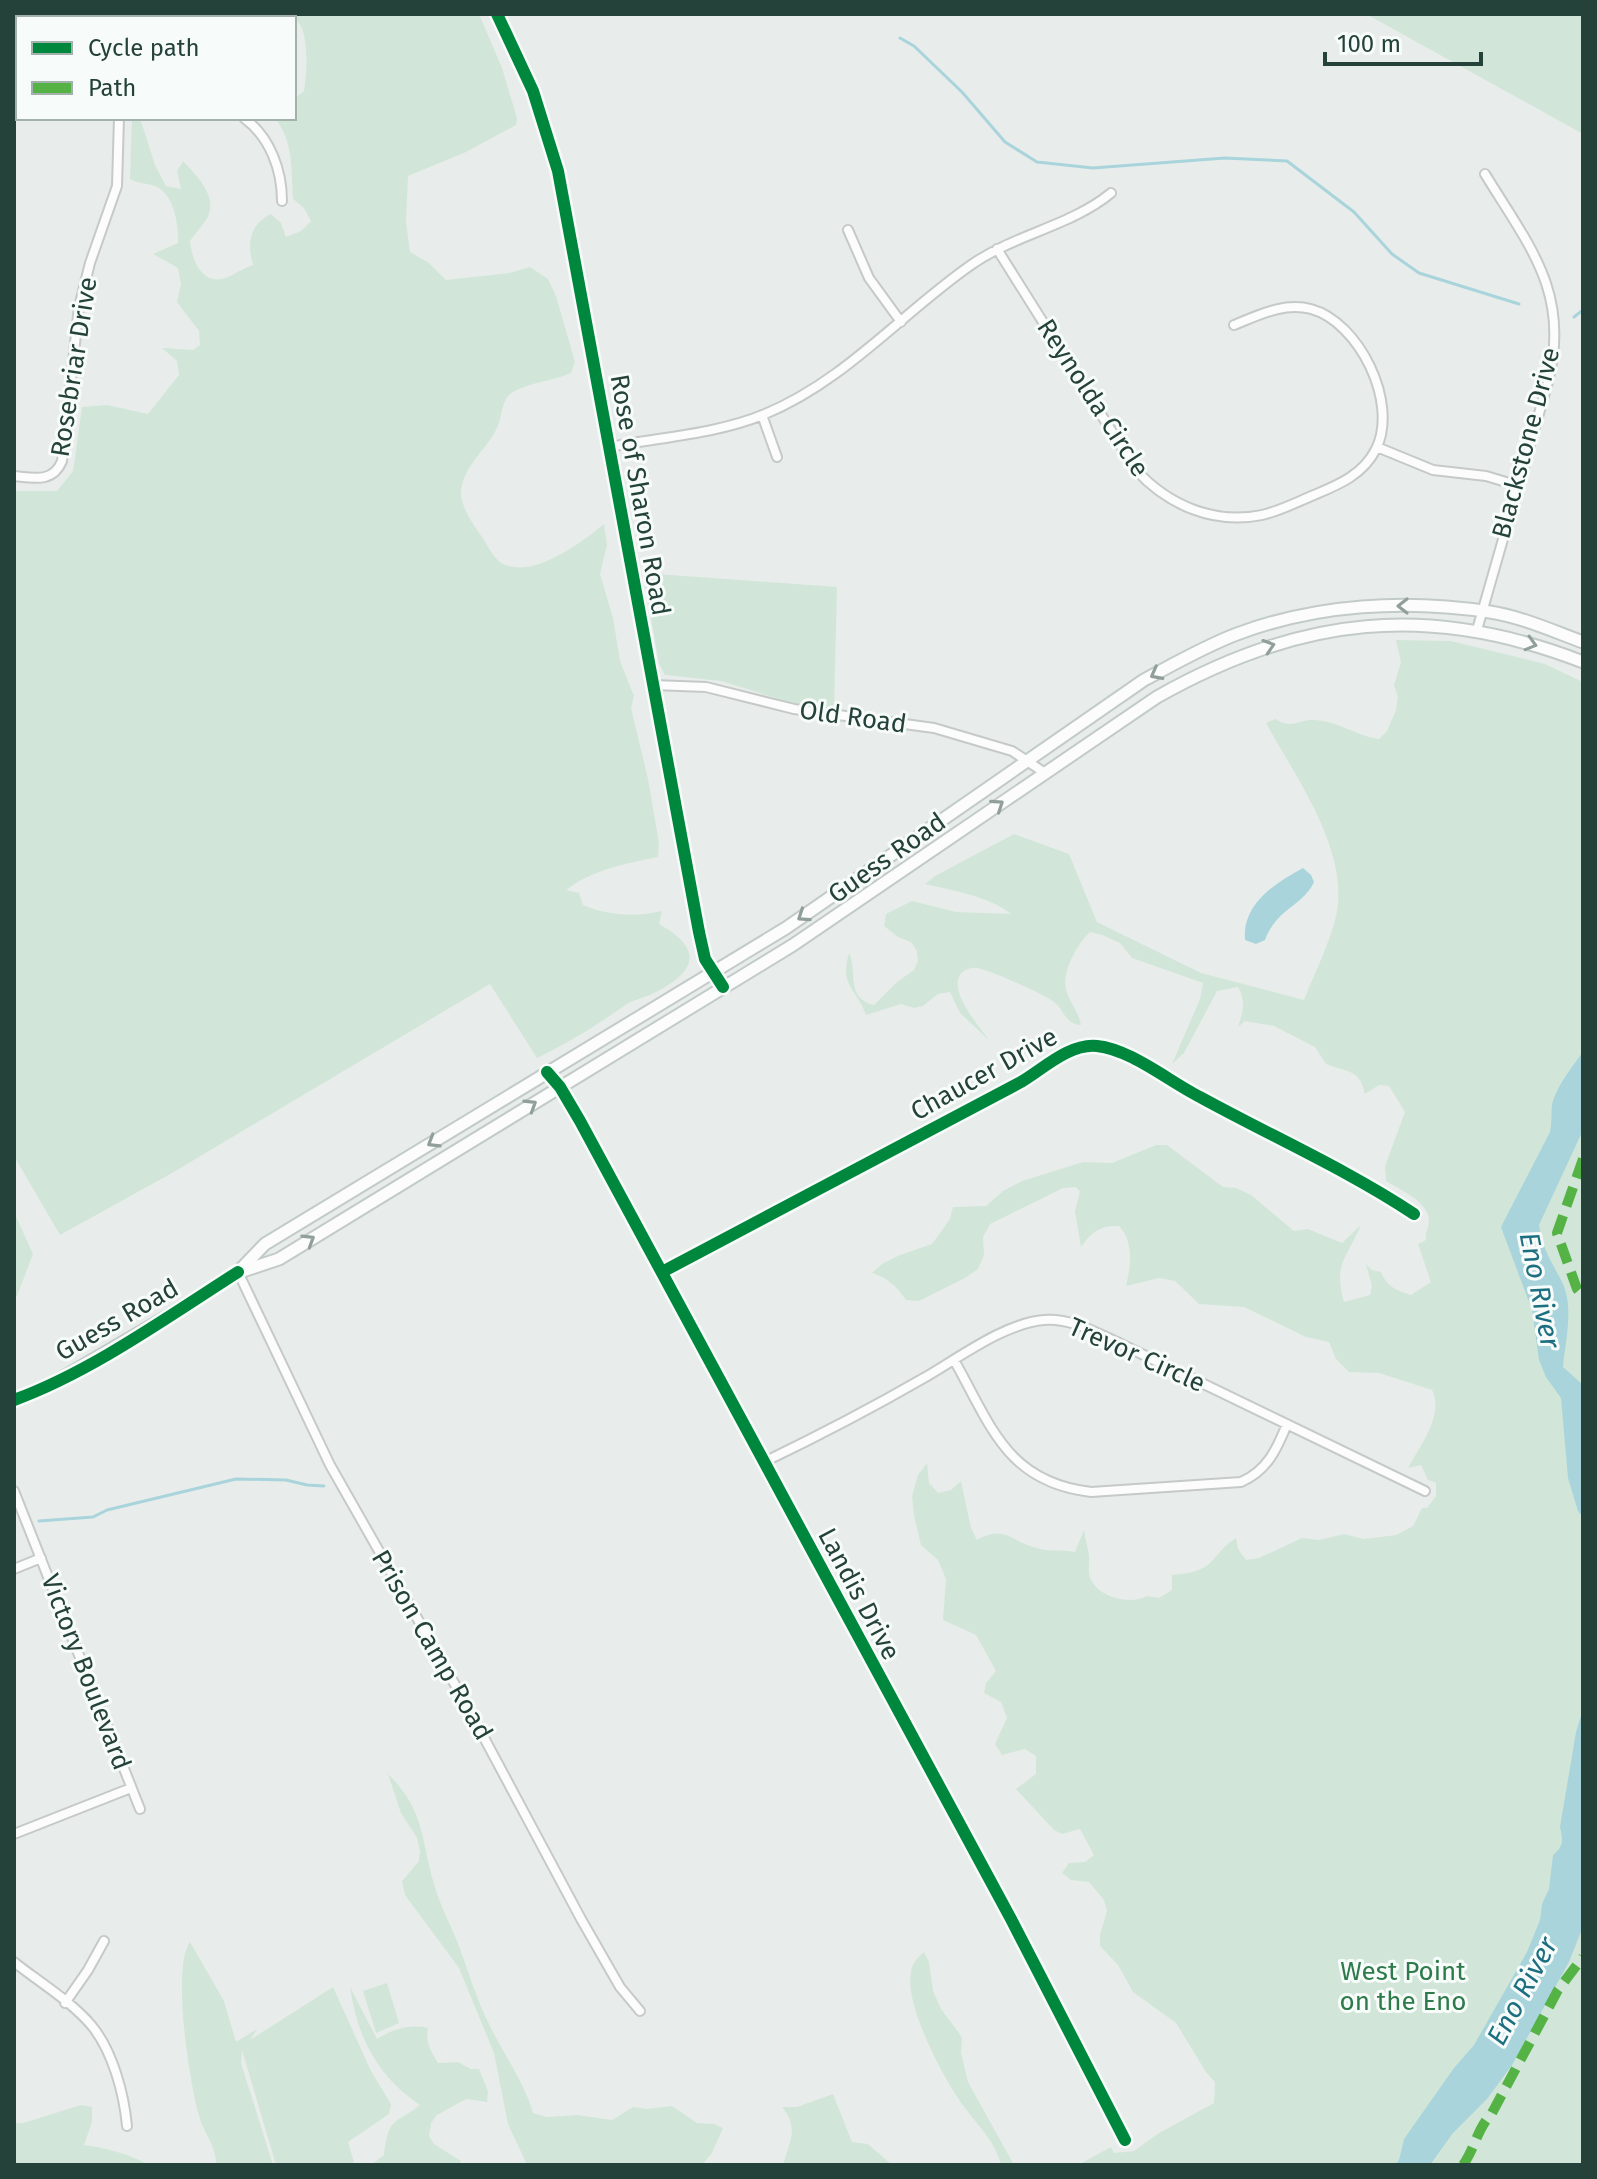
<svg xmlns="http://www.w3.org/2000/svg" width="1597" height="2179" font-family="'Fira Sans',sans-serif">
<rect width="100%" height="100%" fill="#e8edeb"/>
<path fill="#d1e6d8" d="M202 14H479L502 68 517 118 516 125 466 152 408 176 406 222 410 252 429 263 446 280 509 273 530 267 548 279 556 296 575 362 571 373C553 381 530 382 513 392 500 400 503 418 496 430 485 451 462 468 461 493 461 507 474 526 482 537 487 544 493 557 500 562 530 582 582 542 604 524L607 545 600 574 613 618 620 661 634 696 631 708 648 779 659 843 658 857C625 864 594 869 566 890L579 893 583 905C609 916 635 917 662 911L659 924C708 951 693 975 650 995 642 998 634 1000 627 1004 599 1024 568 1043 537 1058L490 984 172 1173 60 1235 14 1156V491H57L73 471 82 407 107 405 148 414 179 375 177 361 162 348 193 350 200 345 199 331 177 302 181 284 178 268 153 254 178 243C179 225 174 194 155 186 146 183 138 184 130 179L132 118H140L155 165 166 186 181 189 177 171 183 161C197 176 220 198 206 220 201 227 195 234 190 241 192 262 204 289 230 276 238 272 244 268 253 265 247 244 249 225 271 214L281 223 286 237 301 231 311 221 304 208 293 199C291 169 294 143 275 118H294V99L304 91C307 71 313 6 279 18H202Z
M1366 14H1583V134Z
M643 573 837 587 834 708 792 703 721 681 665 675 659 664Z
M1396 640 1451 641 1545 664 1583 682V2165H1078L1111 2147 1114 2153 1134 2151 1159 2133 1214 2103 1215 2082 1206 2072 1176 2023 1133 1992 1118 1965 1100 1946V1935L1107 1911 1104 1900 1089 1882 1071 1880 1062 1873 1069 1863 1085 1862 1094 1855 1080 1829 1062 1834 1054 1830 1016 1789 1036 1774V1756L1025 1749 1002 1755 995 1744 1007 1718 1001 1702 984 1693 986 1683 996 1671 976 1635 943 1620 946 1579 938 1560 921 1545 914 1516 912 1496 918 1475 927 1463 929 1483 938 1493 951 1490 961 1481 971 1528 977 1540C1005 1524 1011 1542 1037 1548 1049 1552 1062 1549 1075 1552L1084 1530C1085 1538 1088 1547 1089 1555 1090 1563 1087 1573 1091 1580 1100 1598 1131 1605 1147 1596L1159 1598 1172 1590V1575C1184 1574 1202 1572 1211 1562 1220 1553 1224 1545 1236 1538L1238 1549 1246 1560 1259 1558 1302 1538 1319 1540 1344 1534 1364 1539 1396 1535 1413 1526 1422 1508H1427L1436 1496V1483L1428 1480 1421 1465 1408 1468C1419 1447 1445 1414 1432 1390L1379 1373 1349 1372 1336 1359 1329 1342 1306 1337 1244 1307 1199 1304 1175 1281 1159 1278 1126 1286C1131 1266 1134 1242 1119 1226 1101 1225 1091 1232 1081 1247L1075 1211 1080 1192 1076 1187 1063 1188 990 1224 983 1237 984 1255 978 1269 965 1278 919 1301 906 1300C896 1286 888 1278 872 1273L882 1264 900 1255 932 1244 950 1219 953 1207 986 1206 1003 1191 1022 1181 1083 1162 1112 1163 1156 1145H1167L1223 1187 1236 1188 1251 1195 1294 1231 1308 1229 1342 1243 1361 1225C1347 1258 1333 1264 1344 1302L1370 1295 1372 1286 1366 1264 1372 1270 1381 1272C1387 1287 1396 1290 1411 1295L1431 1282 1418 1244 1426 1240C1425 1232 1429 1228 1429 1220 1428 1202 1401 1190 1386 1181L1385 1166 1405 1112 1389 1086 1379 1085 1365 1094C1359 1068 1348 1073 1326 1064L1315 1047 1274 1026 1245 1021 1238 1027C1243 1012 1246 1001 1238 987L1217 991 1184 1053 1172 1064 1200 999 1203 983 1132 958 1120 943 1102 935 1090 932C1077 945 1062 971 1066 989 1069 1002 1079 1012 1081 1025 1065 1024 1065 1011 1054 1002 1046 995 986 968 976 968 971 967 962 971 960 975 949 992 979 1026 989 1040L960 1013 950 992 938 994 923 1006 914 1008 901 1004 866 1015C857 988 839 987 849 953 858 973 845 998 874 1005L897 982 914 970 918 961 917 951 911 942 898 937 884 926 886 914 912 901 956 912 1011 914C989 896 953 891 925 884L935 876 1014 834 1069 854 1097 922 1201 973 1304 1000C1314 974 1328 947 1335 920 1353 855 1296 778 1266 723L1275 719C1293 729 1294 721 1311 720 1335 719 1356 736 1379 739L1387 731 1396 710 1398 697 1394 685 1401 662Z
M14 1212 33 1254 17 1296 14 1297Z
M388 1774C425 1810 421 1840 434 1884 440 1906 451 1925 459 1946 469 1973 477 2001 490 2026 504 2055 524 2081 533 2113L547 2117 577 2115 612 2120 633 2107 647 2109 672 2106 697 2123 714 2124 723 2128 712 2153 702 2165H527L508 2124 494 2053 459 1968 405 1895 402 1881 419 1861 420 1852 417 1838 401 1813Z
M190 1942 224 2001 236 2042 257 2029 250 2040 333 1987 371 2071 391 2104 389 2114 348 2142 354 2162 347 2165H276L242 2050 241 2063 273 2165H216C217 2148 205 2135 200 2119 190 2088 171 1967 190 1942Z
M924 1952 929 1962 933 1991 941 2009 962 2037 961 2053 968 2082 1014 2165H1001C995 2141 979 2127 965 2108 945 2082 904 2005 911 1972 912 1963 917 1958 924 1952Z
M387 1983 399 2023 376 2033 363 1991Z
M350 1987 377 2039C392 2029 411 2024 428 2028 425 2042 431 2051 438 2063L458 2062 471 2069H479L488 2091 487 2102 466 2099 437 2115 431 2123 429 2136 434 2144 461 2161 459 2165H371L384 2155C389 2116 394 2125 420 2105 378 2077 357 2037 350 1987Z
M833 2094 852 2142 868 2144 892 2165H783C789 2141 800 2129 782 2107H797Z
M81 2105 92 2107V2122L84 2145C102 2147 133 2155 148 2165H14V2123H23Z"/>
<path fill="#a9d4db" d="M1303 868 1311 875 1314 882C1302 907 1277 908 1265 940L1256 944 1245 940C1242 904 1275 883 1303 868Z
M1583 1052V1130L1539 1225C1542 1249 1553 1264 1563 1284 1574 1309 1565 1342 1563 1367L1583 1385V1517L1578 1511 1568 1478 1561 1398 1546 1377 1539 1360 1532 1310 1501 1227 1550 1132C1552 1123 1551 1114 1552 1105 1556 1087 1572 1067 1583 1052Z
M1583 1709 1582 1929 1569 1962 1512 2065 1487 2099 1453 2133 1430 2165H1395L1399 2160 1404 2139 1454 2068 1474 2045 1527 1952 1540 1920 1542 1904 1549 1889 1553 1855C1564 1846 1563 1840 1560 1827L1576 1732Z"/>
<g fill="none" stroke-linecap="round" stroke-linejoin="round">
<path stroke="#a9d4db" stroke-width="3" d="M900 38 914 46 962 92 1005 142 1037 162 1093 168 1225 158 1287 161 1354 212 1392 254 1419 273 1519 304
M1574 317 1583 310
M39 1521 93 1517 107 1510 236 1479 286 1480 307 1485 324 1486"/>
<defs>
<path id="street" d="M104 14V18
M244 118C270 137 282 170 282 201
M848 230 869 278 901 322
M997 249 1136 470C1168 505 1214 525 1262 515 1280 511 1297 502 1314 495 1338 485 1363 475 1376 449 1399 403 1359 322 1311 309 1284 302 1259 315 1234 325
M762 415 777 457
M610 447C661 437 717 434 765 414 845 381 902 313 971 265 1015 234 1071 226 1111 193
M1377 447 1433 470 1486 476 1516 485
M14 476C34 478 53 483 62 461L79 307 90 263 117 186 119 118
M1477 630 1548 382C1571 293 1529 246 1485 174
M653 685 706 687 794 709 934 728 1012 751 1045 773
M547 1072 560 1087 580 1121 1011 1919 1125 2140
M238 1272 330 1465 466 1704 581 1919 620 1987 640 2011
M662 1272 1021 1082C1043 1069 1070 1043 1097 1046 1130 1049 1170 1082 1200 1097 1271 1136 1346 1169 1414 1214
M954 1360C991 1425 1006 1482 1091 1492L1241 1482C1267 1471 1277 1449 1287 1424
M764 1462C818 1436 870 1409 922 1379 956 1360 1004 1323 1044 1320 1071 1318 1095 1332 1119 1343L1425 1491
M14 1491 140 1809
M14 1569 41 1558
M14 1834 131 1788
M14 1962C39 1982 71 2001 92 2026 113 2052 124 2094 127 2126
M65 2003 88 1970 104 1941"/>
<path id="secondary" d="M497 14 533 91 558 171 699 932 705 959 723 987
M243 1271 279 1259 793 945 1157 697C1300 616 1429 602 1583 662
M14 1400 55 1382 168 1316 238 1272 265 1244 786 928 1144 680C1174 664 1205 646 1237 634 1317 604 1406 599 1490 612 1522 617 1553 631 1583 642"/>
</defs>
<use href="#street" stroke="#c5cac8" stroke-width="12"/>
<use href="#secondary" stroke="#c3cbc8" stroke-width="15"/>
<use href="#street" stroke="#fcfcfc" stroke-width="8"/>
<use href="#secondary" stroke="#fcfcfc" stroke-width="11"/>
<path stroke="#55b346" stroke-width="10" stroke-dasharray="20 10" stroke-linecap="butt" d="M1583 1159 1557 1233 1577 1289 1583 1296
M1463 2165C1475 2148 1477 2129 1492 2113L1558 1990 1583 1957"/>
<defs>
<path id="cycleway" d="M497 14 533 91 558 171 699 932 705 959 723 987
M547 1072 560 1087 580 1121 1011 1919 1125 2140
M662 1272 1021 1082C1043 1069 1070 1043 1097 1046 1130 1049 1170 1082 1200 1097 1271 1136 1346 1169 1414 1214
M14 1400C91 1372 169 1316 238 1272"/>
</defs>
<use href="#cycleway" stroke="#f7fbf9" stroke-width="17"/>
<use href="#cycleway" stroke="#00873e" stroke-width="12"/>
</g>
<defs><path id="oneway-chevron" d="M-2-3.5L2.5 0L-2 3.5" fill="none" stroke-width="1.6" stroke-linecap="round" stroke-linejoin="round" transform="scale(2)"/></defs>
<g stroke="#909f9b">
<use href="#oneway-chevron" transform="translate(1403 606) rotate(-180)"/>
<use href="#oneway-chevron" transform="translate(1531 644) rotate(16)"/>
<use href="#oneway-chevron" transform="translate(1269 646) rotate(-18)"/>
<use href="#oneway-chevron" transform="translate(1156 674) rotate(152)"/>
<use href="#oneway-chevron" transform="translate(998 805) rotate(-34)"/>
<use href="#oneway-chevron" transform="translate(803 916) rotate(146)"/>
<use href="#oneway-chevron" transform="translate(531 1105) rotate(-32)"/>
<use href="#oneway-chevron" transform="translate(433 1142) rotate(149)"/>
<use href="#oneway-chevron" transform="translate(309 1240) rotate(-32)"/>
</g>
<g text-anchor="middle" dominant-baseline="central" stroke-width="6" stroke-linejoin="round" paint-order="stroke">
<g font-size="26" fill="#24423a" stroke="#f7fbf9">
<text transform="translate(74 367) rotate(-81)">Rosebriar Drive</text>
<text transform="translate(1093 398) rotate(57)">Reynolda Circle</text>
<text transform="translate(1526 443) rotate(-75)">Blackstone Drive</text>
<text transform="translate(640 495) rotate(80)">Rose of Sharon Road</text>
<text transform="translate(853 717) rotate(8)">Old Road</text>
<text transform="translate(887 858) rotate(-35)">Guess Road</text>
<text transform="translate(984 1074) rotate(-29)">Chaucer Drive</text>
<text transform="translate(117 1320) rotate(-30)">Guess Road</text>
<text transform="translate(1137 1355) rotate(24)">Trevor Circle</text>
<text transform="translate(859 1594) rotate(62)">Landis Drive</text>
<text transform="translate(432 1645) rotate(60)">Prison Camp Road</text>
<text transform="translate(86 1672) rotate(69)">Victory Boulevard</text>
</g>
<g font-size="26" fill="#2d7a4b" stroke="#f7fbf9">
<text x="1403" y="1971">West Point<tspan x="1403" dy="30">on the Eno</tspan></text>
</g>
<g font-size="28" font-style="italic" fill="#1c6f80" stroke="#f7fbf9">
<text transform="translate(1540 1290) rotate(79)">Eno River</text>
<text transform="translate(1522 1991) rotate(-62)">Eno River</text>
</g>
</g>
<rect width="1597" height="2179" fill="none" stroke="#24423a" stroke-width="32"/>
<rect x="16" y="16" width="280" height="104" fill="#f7fbf9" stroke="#a3b1ad" stroke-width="2"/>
<rect x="32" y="42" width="40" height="12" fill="#00873e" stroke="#a3b1ad" stroke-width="2"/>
<text x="88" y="56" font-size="24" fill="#24423a">Cycle path</text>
<rect x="32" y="82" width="40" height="12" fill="#55b346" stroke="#a3b1ad" stroke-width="2"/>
<text x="88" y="96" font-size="24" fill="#24423a">Path</text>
<path d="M1325 52v12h156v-12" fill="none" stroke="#24423a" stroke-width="4"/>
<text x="1337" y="52" font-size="24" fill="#24423a" stroke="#f7fbf9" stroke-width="6" paint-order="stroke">100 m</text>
</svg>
